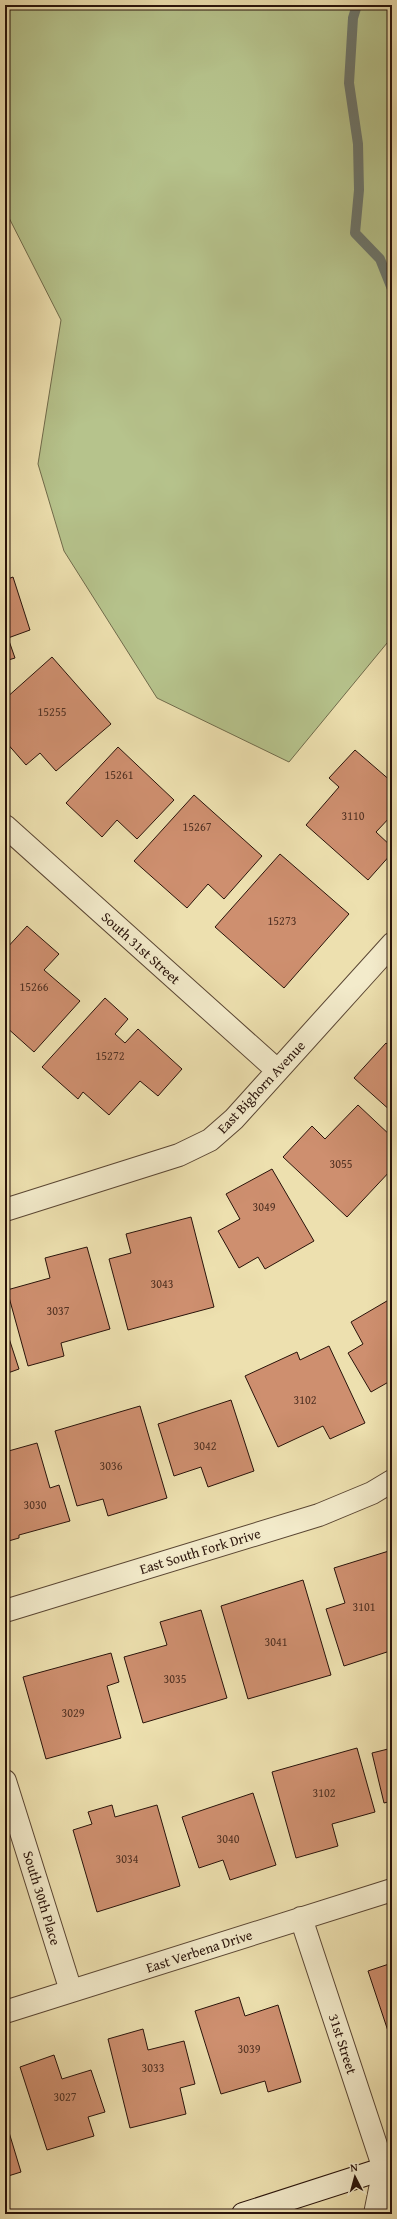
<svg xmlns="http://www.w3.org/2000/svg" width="397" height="2219" font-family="'Gentium Book Plus',serif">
<rect width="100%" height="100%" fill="#ede0af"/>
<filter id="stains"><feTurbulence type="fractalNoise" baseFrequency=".005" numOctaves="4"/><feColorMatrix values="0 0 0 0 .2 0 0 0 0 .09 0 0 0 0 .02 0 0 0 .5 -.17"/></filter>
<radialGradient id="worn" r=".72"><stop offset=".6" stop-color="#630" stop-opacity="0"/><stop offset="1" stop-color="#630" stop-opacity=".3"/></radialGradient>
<path fill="#b6c38c" stroke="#706b4b" d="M5 5H392V637L289 762 157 698 64 551 38 464 61 320 5 210Z"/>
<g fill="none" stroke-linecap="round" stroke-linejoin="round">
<path stroke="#6d786f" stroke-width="10" d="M357 5 353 18 349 83 358 144 359 190 355 233 380 259 392 289"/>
</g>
<path fill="#ce8f6f" stroke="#29130a" d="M13 577 30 630 8 638 15 658 5 661V580Z
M52 657 111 724 56 771 40 753 26 765 5 741V699Z
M118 747 174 800 137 839 117 820 102 837 66 803Z
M355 750 392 782V815L376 832 392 847V853L368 880 306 825 339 787 329 778Z
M194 795 262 856 224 899 208 884 187 908 134 861Z
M280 854 349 914 284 988 215 927Z
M27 926 59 954 44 970 80 1001 34 1052 5 1026V950Z
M105 998 128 1019 115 1034 125 1043 138 1029 182 1069 158 1096 140 1081 109 1115 83 1092 78 1099 42 1067Z
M386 1043 392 1048V1112L354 1078Z
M358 1105 392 1137V1169L347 1217 283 1157 312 1126 325 1139Z
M272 1169 314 1241 265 1269 258 1257 239 1268 218 1231 240 1219 226 1194Z
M191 1217 214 1307 128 1330 109 1259 131 1253 126 1234Z
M87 1247 110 1329 61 1343 64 1356 28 1366 7 1290 50 1278 45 1258Z
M392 1298V1380L371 1392 348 1353 363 1344 351 1322Z
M5 1326 19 1369 5 1374Z
M329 1346 365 1423 330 1439 323 1426 278 1447 245 1376 297 1352 300 1360Z
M231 1400 254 1471 208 1487 201 1467 174 1476 158 1424Z
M140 1406 167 1498 108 1516 103 1499 77 1506 55 1431Z
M37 1443 50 1488 59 1485 70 1521 19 1535V1538L5 1542V1452Z
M392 1550V1657L390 1651 344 1666 326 1609 345 1603 334 1568Z
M303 1580 331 1675 248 1699 221 1606Z
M201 1610 227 1698 143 1723 124 1657 167 1645 160 1622Z
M111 1653 119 1682 107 1686 121 1738 46 1759 23 1677Z
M357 1748 375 1812 332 1824 338 1846 296 1858 272 1772Z
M392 1748V1801L384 1803 372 1753Z
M253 1793 276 1865 230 1880 223 1860 199 1868 182 1817Z
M112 1805 115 1817 157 1805 180 1886 97 1912 73 1830 92 1824 88 1812Z
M392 1963V2043L368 1971Z
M239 1997 245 2016 278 2005 301 2082 268 2092 265 2081 221 2094 195 2011Z
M143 2029 148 2050 184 2041 195 2084 180 2088 186 2114 130 2128 108 2039Z
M54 2055 62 2079 91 2070 105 2112 88 2117 94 2136 47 2150 20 2067Z
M5 2119 21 2172 5 2177Z"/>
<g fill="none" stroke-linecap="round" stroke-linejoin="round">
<defs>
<path id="street" d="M5 826 277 1070
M5 1210 179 1155 210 1140 234 1119 392 944
M5 1611 319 1515 372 1493 392 1481
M5 1781 71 1991
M301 1918 384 2169 392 2183
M5 2012 392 1890
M375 2214 384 2169"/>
<path id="secondary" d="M243 2214 392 2166"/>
</defs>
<use href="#street" stroke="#5a4633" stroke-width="24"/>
<use href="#secondary" stroke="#29130a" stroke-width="24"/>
<use href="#street" stroke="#f3ebcb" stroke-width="22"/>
<use href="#secondary" stroke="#f3ebcb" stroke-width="22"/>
</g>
<g text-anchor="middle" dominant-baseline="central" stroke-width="3.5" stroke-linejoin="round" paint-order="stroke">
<g font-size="12" fill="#523223">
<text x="52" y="711">15255</text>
<text x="119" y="774">15261</text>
<text x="353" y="815">3110</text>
<text x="197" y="826">15267</text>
<text x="282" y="920">15273</text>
<text x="34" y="986">15266</text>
<text x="110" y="1055">15272</text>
<text x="341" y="1163">3055</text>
<text x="264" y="1206">3049</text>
<text x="162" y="1283">3043</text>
<text x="58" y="1310">3037</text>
<text x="305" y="1399">3102</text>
<text x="205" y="1445">3042</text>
<text x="111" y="1465">3036</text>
<text x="35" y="1504">3030</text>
<text x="364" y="1606">3101</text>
<text x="276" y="1641">3041</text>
<text x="175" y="1678">3035</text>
<text x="73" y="1712">3029</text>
<text x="324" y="1792">3102</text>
<text x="228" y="1838">3040</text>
<text x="127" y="1858">3034</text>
<text x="249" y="2048">3039</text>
<text x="153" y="2067">3033</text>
<text x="65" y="2096">3027</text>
</g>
<g font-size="14" fill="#29130a" stroke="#f3ebcb">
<text transform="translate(141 948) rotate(42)">South 31st Street</text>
<text transform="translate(261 1087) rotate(-47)">East Bighorn Avenue</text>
<text transform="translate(200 1551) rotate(-17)">East South Fork Drive</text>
<text transform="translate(42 1898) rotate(73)">South 30th Place</text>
<text transform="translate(199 1951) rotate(-18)">East Verbena Drive</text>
<text transform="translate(343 2044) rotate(72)">31st Street</text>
</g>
</g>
<rect width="397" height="2219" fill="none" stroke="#ede0af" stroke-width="20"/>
<rect x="6" y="6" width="385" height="2207" fill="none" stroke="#29130a" stroke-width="2"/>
<rect x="10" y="10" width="377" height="2199" fill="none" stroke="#29130a"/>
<g transform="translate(355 2177) rotate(354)" stroke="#f3ebcb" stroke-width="3" paint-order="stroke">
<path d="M0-3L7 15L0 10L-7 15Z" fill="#29130a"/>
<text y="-6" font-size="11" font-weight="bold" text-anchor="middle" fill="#29130a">N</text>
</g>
<rect width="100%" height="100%" filter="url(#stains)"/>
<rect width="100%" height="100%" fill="url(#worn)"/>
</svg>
